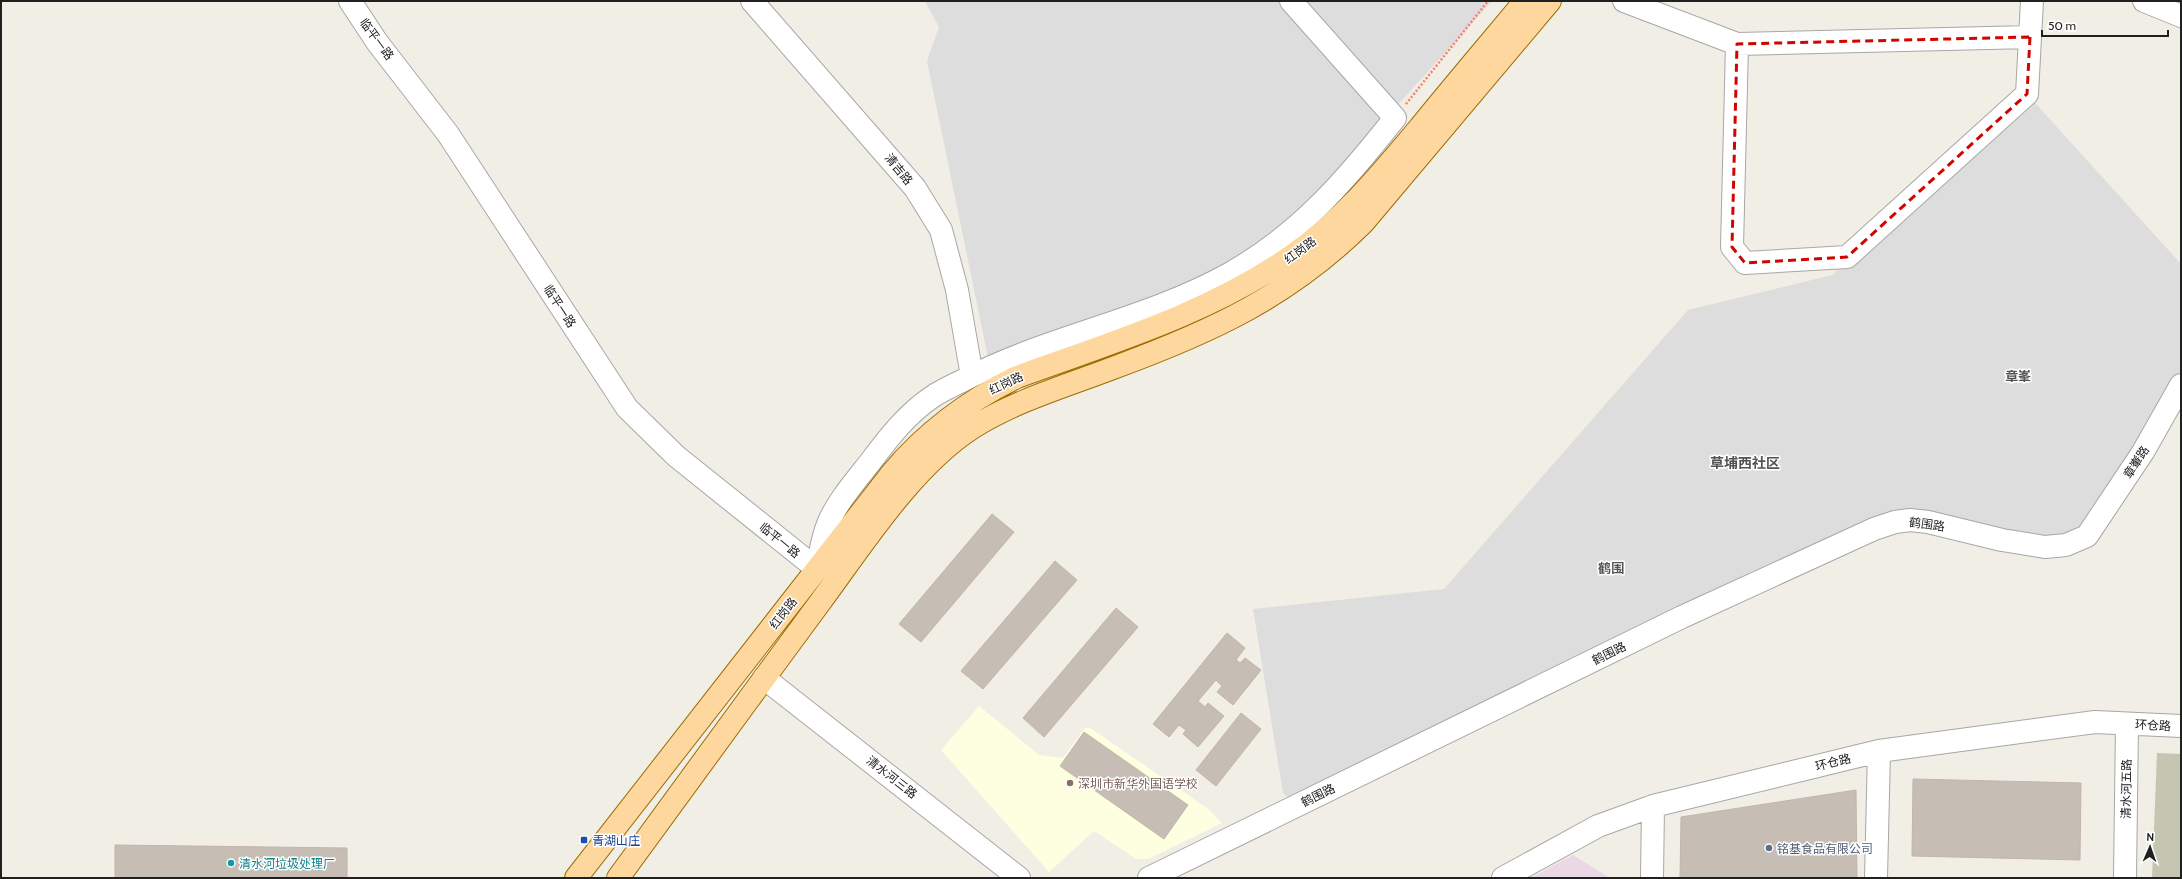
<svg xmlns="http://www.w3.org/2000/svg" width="2182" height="879" font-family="Cabin,'Noto Sans SC',sans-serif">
<rect width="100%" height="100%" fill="#f1eee6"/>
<path fill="#dedddd" d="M925 1H1492L1307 205 1255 247 1169 295 991 372 927 61 939 27Z
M2027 94 2181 264V374L2138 462 2086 535 2022 543 1922 517 1300 807 1283 793 1253 609 1444 589 1688 310 1832 275Z"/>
<path fill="#ead8e6" d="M1573 855 1610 878H1531Z"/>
<path fill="#feffe1" d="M979 706 1039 755 1063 758 1085 728H1090L1207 808 1222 823 1148 859H1136L1094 831 1049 872 941 750Z"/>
<path fill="#c5c6b1" d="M2157 753 2181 754V878H2152Z"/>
<path fill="#c6bdb5" stroke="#c3b5a8" d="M992 514 1014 532 921 642 899 624Z
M1055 561 1077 580 983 689 961 671Z
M1116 608 1138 627 1044 737 1023 718Z
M1227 633 1245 648 1236 660 1240 663 1245 658 1261 670 1233 705 1217 692 1222 686 1216 680 1198 701 1205 707 1208 703 1224 716 1198 747 1183 734 1186 730 1179 725 1169 737 1153 724Z
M1241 713 1261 729 1216 786 1196 770Z
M1084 732 1188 805 1164 839 1060 766Z
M1913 779 2081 783 2080 860 1912 856Z
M1856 790 1857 878H1680L1681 817Z
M115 845 347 848V878H115Z"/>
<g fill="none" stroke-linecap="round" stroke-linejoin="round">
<defs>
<path id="minor" d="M350 1 377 42 448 134 627 408 676 456 817 569C820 554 822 538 828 524 836 503 857 479 871 461 889 437 907 414 932 397 942 390 954 385 966 379 1049 336 1146 320 1229 274 1300 234 1345 181 1395 118L1291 1
M752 1 915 188 941 230 957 290 972 376
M1624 1 1737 44 2030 37
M2144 1 2181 16
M1737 44 1732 247 1745 263 1847 257 2027 94 2032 1
M764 678 1019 878
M1149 878 1682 617 1874 529 1895 522 1910 520 1928 522 2002 540 2045 547 2066 545 2087 536 2143 452 2181 385
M1503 878 1598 826 1653 806 1879 751 2095 722 2181 726
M1652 878 1653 806
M1876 878 1879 751
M2125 878 2127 724"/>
<path id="major" d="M576 878 892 473C927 431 968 401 1017 377 1110 343 1208 314 1290 257 1342 221 1381 174 1421 126 1455 84 1490 43 1525 1
M618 878C685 786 753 693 821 601 863 544 912 467 972 428 1014 401 1066 386 1113 368 1211 332 1288 297 1363 223L1550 1"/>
</defs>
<use href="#minor" stroke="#a7a7a7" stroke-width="24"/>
<use href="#major" stroke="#9c6c00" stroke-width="24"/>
<path stroke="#fd7e6b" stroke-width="2.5" stroke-dasharray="2 2" stroke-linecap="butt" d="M1406 104 1488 1"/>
<use href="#minor" stroke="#fff" stroke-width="22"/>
<use href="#major" stroke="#fed79e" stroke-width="22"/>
</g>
<path fill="none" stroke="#d00500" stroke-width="3" stroke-dasharray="8 5" stroke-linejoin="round" d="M2030 37 2027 94 1847 257 1745 263 1732 247 1737 44Z"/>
<circle fill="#8d6e63" stroke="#fff" stroke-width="1.5" cx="1070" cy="783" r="4"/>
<rect fill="#1a4fb4" stroke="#fff" stroke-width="1.5" x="580" y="836" width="8" height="8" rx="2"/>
<circle fill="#5c6f8a" stroke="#fff" stroke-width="1.5" cx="1769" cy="848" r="4"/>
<circle fill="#0f9aa8" stroke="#fff" stroke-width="1.5" cx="231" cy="863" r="4"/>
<g text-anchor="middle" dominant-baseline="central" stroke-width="3" stroke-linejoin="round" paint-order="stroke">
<g font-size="12" fill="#202020" stroke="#fff">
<text transform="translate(377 39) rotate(54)">临平一路</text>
<text transform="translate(899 169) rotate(51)">清吉路</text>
<text transform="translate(1300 250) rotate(-36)">红岗路</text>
<text transform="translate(560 306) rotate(57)">临平一路</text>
<text transform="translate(1006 383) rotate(-25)">红岗路</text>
<text transform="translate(2136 462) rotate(-57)">章輋路</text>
<text transform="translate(1927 524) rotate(8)">鹤围路</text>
<text transform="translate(780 540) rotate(39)">临平一路</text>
<text transform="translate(783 613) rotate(-52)">红岗路</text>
<text transform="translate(1609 653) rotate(-26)">鹤围路</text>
<text transform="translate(2153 725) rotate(3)">环仓路</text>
<text transform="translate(1833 762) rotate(-14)">环仓路</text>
<text transform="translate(892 777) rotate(38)">清水河三路</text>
<text transform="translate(2126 789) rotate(-89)">清水河五路</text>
<text transform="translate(1318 795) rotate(-26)">鹤围路</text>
</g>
<g font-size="12" fill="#785e54" stroke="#fff" text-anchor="start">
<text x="1078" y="783">深圳市新华外国语学校</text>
</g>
<g font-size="12" fill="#164399" stroke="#fff" text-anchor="start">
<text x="592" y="840">青湖山庄</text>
</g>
<g font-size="12" fill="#4e5e75" stroke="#fff" text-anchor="start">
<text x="1777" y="848">铭基食品有限公司</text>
</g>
<g font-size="12" fill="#0d838f" stroke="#fff" text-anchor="start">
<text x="239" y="863">清水河垃圾处理厂</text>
</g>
<g font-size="13" font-weight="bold" fill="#535353" stroke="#fff">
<text x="2018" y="376">章峯</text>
<text x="1611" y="568">鹤围</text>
</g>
<g font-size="14" font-weight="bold" fill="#535353" stroke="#fff">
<text x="1745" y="463">草埔西社区</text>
</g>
</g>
<rect width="2182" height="879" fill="none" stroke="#202020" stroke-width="4"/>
<g transform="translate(2150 847) rotate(2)" stroke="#ffffff" stroke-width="3" paint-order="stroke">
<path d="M0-3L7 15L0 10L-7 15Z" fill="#202020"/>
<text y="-6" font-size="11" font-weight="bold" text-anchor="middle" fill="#202020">N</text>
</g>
<path d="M2042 30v6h126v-6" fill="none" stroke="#202020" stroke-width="2"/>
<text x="2048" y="30" font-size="12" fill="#202020" stroke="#ffffff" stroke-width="3" paint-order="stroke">50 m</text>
</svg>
